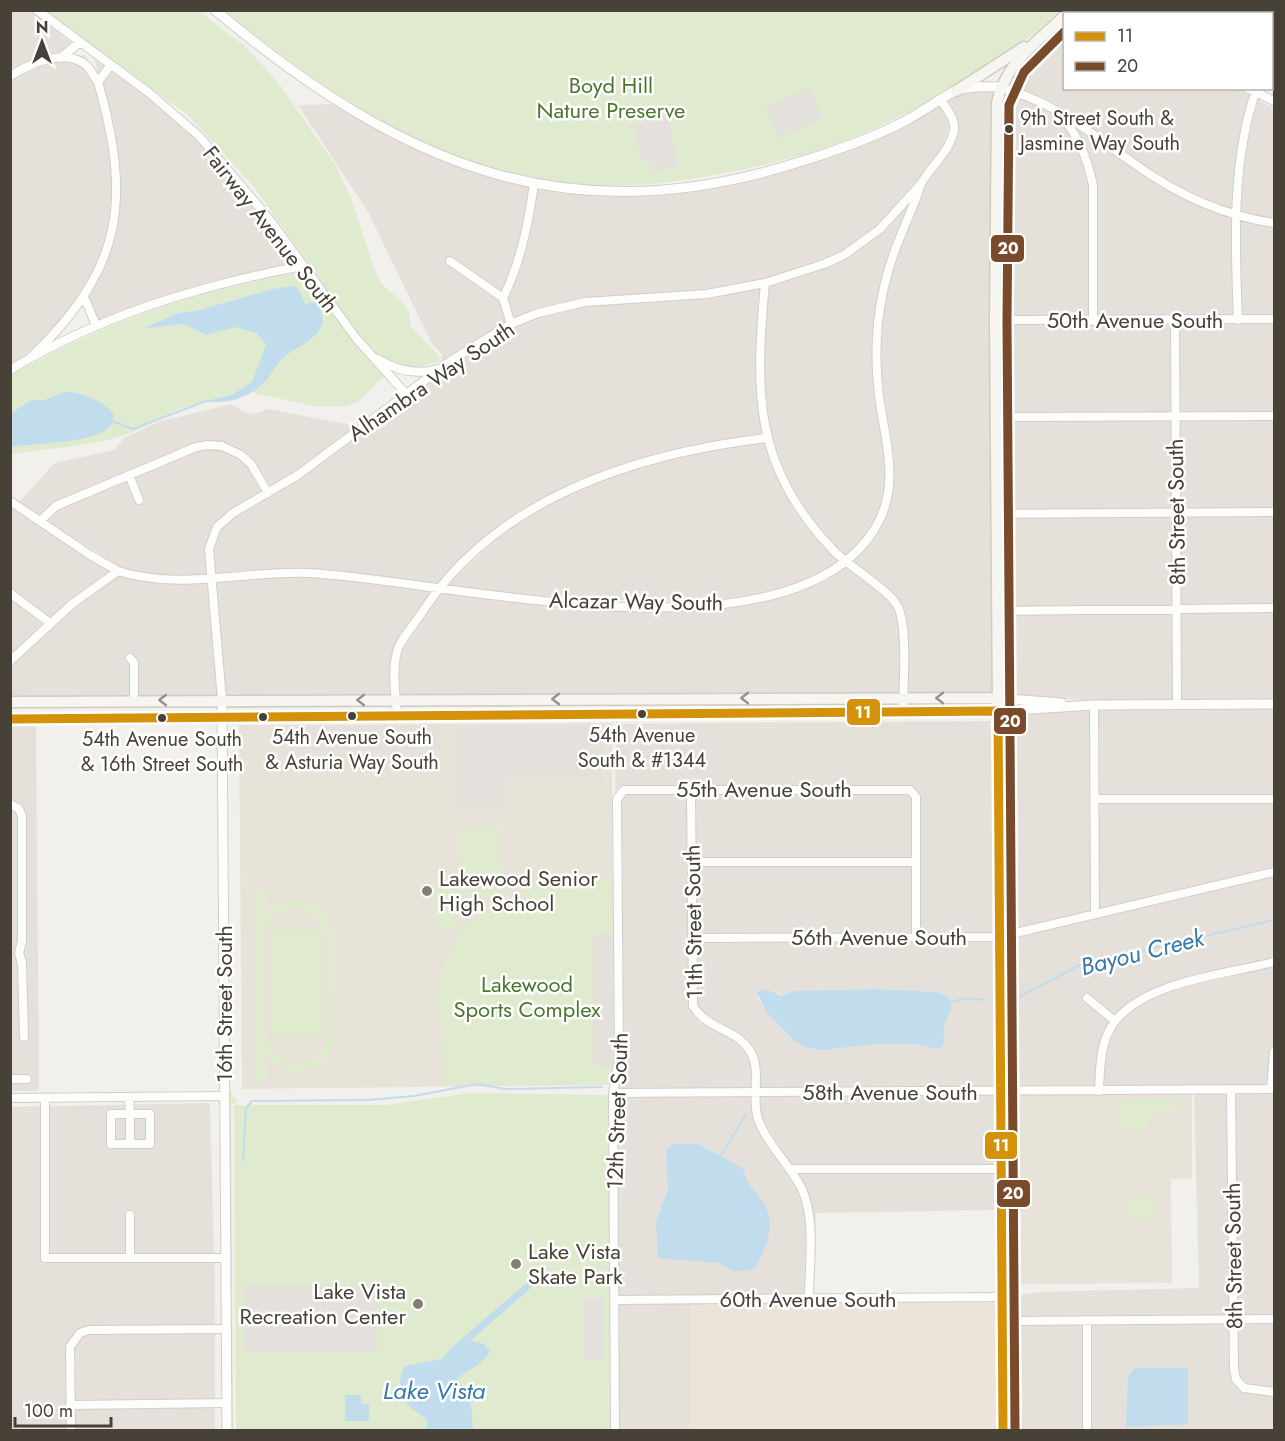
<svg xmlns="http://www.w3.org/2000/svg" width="1285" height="1441" font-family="Jost,sans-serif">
<rect width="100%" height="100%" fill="#f2f0ec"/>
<path fill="#e5e1da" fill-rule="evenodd" d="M11 11H32L79 49 51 54 11 71Z
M1167 11H1274V35L1272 42V14H1171Z
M1064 21V88L1238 89 1251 96 1233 210 1165 180 1068 111 1040 96 1005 84 1020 62Z
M86 55 107 127 114 174 110 223 103 250 80 296 48 336 28 355 11 366V80L53 61Z
M94 59 146 95 197 139 268 223 296 264 207 282 141 303 97 321 88 297 109 253 116 225 121 174 113 125Z
M996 90 995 694H906L901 605 893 594 850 562 878 531 887 512 894 479V457L881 379V322L894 257 924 186 954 140 946 102 957 94Z
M1003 91 1051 111 1075 140 1086 169 1090 207V317H999V135Z
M1257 100 1274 108V219L1239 212 1247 146Z
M336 104 400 142 455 166 530 187 523 234 515 265 502 293 449 256 446 262 500 300 506 323 440 364 442 354 432 344 368 212 298 105Z
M940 106 950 124 943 146 919 181 878 226 843 252 761 280 678 293 585 299 537 310 512 320 506 299 521 268 530 235 537 188 614 197 658 196 736 184 821 159 903 126Z
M1071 121 1162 187 1232 218 1235 316 1097 317 1096 184 1088 153Z
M913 197 888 254 874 321 873 350 887 458 885 493 872 527 845 558 809 516 785 475 770 437 761 377 768 286 846 258 882 232Z
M1239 219 1274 227V316H1242Z
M761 288 755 377 763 435 678 449 628 463 567 487 507 521 436 585 310 569 245 570 213 574V549L219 530 235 516 300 478 454 363 512 327 539 317 586 306 679 301Z
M1274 323V413H1178V324Z
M999 324H1172V413H999Z
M231 404 244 412 255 414 268 409 356 426 296 472 270 488 243 452 223 442 208 441 194 443 66 498 54 503 40 516 19 502 55 463 114 450 124 438 158 422Z
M999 420 1172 421 1173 509 1000 511Z
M1274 420V508L1180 509 1178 421Z
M765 442 779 478 803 521 840 562 826 572 771 592 697 602 563 598 445 586 510 527 569 493 630 470 679 456Z
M196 450H221L240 458 248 466 264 492 231 510 214 525 206 548 207 574 174 577 139 574 120 567 46 520 57 510 127 479 138 505 143 502 133 477Z
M10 505 61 540 112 571 50 618 11 589Z
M1173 516V605L1000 607V518Z
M1180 516H1274V604L1180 605Z
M845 567 889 600 895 608 899 627V694L399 696V655L439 593 517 602 697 610 773 599 806 589 829 579Z
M119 575 158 584 207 582 218 696 137 697 136 660 130 653 126 658 131 664V697L11 698 10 666 74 607Z
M276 576 351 580 431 592 393 651V696H225L214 581Z
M11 597 44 623 11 656Z
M1274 612V700L1180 701V613Z
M1173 613 1174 701H1094L1002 694 1001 614Z
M1274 708V795H1099L1097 709Z
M1090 709 1091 911 1002 932V721L1008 720V714Z
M995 721 996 933H919L914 787 910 785 624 786 615 791 617 724Z
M36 726 39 1091H11L10 727Z
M900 792 908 794 913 799 912 858H695L694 794Z
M625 793 688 794 690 1007 699 1022 729 1037 748 1054 752 1068V1089H617L623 1059 621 800Z
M1099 802 1274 803V868L1098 909Z
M912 865 913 933 695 934V866Z
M1274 876V959L1162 985 1143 993 1115 1016 1086 993 1083 999 1111 1022 1097 1056 1095 1087 1003 1088 1002 940Z
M996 940V1088L758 1089V1067L753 1049 745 1040 703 1016 696 1005 695 942ZM877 989 937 992 952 1007 945 1024 944 1037 933 1048 916 1044H878L823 1050 806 1048 793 1040 766 1012 757 996 779 993 782 996 794 991Z
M1274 966V1038L1268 1085 1102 1087 1104 1058 1117 1023 1146 999 1164 992Z
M1274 1092V1315L1237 1316 1234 1093Z
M1228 1093 1230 1316 1005 1317V1297L1041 1292 1199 1288 1194 1094Z
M996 1095 997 1166H792L762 1119 758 1096Z
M752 1096 753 1111 803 1201 806 1215 805 1295 619 1296 617 1097ZM699 1144 744 1169 748 1187 757 1194 735 1272 718 1263 690 1259 656 1221 668 1189Z
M210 1103 215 1293V1430H11L10 1107Z
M796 1173H997V1210L816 1213 814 1295H812V1213Z
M619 1303H690V1430H619Z
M1230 1323 1231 1369 1243 1392 1274 1396V1430H1091L1090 1324Z
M1237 1323H1274V1388L1246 1385 1239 1377Z
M1005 1324H1083L1084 1430H1006Z"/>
<path fill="#ece4d9" d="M998 1301 1000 1430H690V1303Z"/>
<path fill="#e8e3d8" d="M612 723V1085L242 1089 239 725Z
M1192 1094V1178L1171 1179 1172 1283 1008 1284V1098L1015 1095Z"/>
<path fill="#e0eace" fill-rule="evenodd" d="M45 11H199L248 49 280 85 336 166 351 198 374 268 381 283 405 305 410 316V326L440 357 439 362 416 367 401 365 379 381 358 402 346 406H314L250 392C226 405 213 399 188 406 166 413 146 428 125 435 87 447 49 448 11 454L10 377 14 374C107 319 207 288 313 270L254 187 188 115Z
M225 11H1058C1014 57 929 104 871 130 824 150 775 164 725 173 675 183 623 189 572 184 442 173 323 90 225 11Z
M501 827 503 898 459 899 457 828Z
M614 877 616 1059 612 1084 504 1085 473 1081 444 1086 441 1024 437 1017 435 987 463 925 488 911 520 908 523 900V884Z
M456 881 458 929 435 930 433 882Z
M256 889H266L267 913C291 889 327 899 335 933L333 1047 320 1063 299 1072 283 1069 266 1059V1080H256ZM296 908 310 912 325 931V1042C314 1073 274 1067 266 1037 266 1017 262 938 269 925 274 914 285 910 296 908Z
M272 930H321V1037H272Z
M228 1089 238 1102 231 1105 233 1430H230Z
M470 1093 606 1095 609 1098 610 1430H236L234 1105H387Z
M1119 1099H1176V1107L1168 1114H1146V1131H1119Z
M1128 1196H1157V1220H1128Z"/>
<path fill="#e4e1dd" d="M809 87 823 118 780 138 765 107Z
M666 109 678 167 652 173 649 161 642 162 635 128 643 120Z
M441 725V750H289V726Z
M504 726H602V780H504V812L453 813V728Z
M593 934H613V1066H593Z
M244 1286H377V1352H244Z
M584 1298H603V1359H584Z"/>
<path fill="#c0dced" d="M293 286 299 290 305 304 316 302 320 306 323 324C309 347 300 343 282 359 276 364 273 372 268 378 253 397 228 405 206 401L232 395 252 382 266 345 257 333 235 327 206 335 184 324 144 328 179 313 196 311 273 289Z
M65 392C84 392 100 400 113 413 121 446 30 442 11 447V413L32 400H44Z
M765 989 782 996 794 991 877 989 937 992 948 997 952 1007 945 1024 943 1046 937 1049 916 1044H878L823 1050 806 1048 793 1040 766 1012 757 993Z
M673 1144H699L744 1169C747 1183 748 1183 757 1194 779 1218 769 1244 754 1269L735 1272 718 1263 658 1258 656 1221 668 1189 666 1151Z
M544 1268 549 1272 470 1341 484 1344 490 1351C482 1367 467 1368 458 1379L471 1403 473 1430H423L427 1427 426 1419C421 1414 415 1412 410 1407 400 1396 397 1377 405 1366L442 1359 451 1348Z
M1135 1368H1188V1424L1126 1427 1128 1376Z
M345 1395H361V1404H369V1421H345Z"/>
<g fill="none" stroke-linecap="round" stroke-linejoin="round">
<path stroke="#c0dced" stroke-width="2" d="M114 422 133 429 206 401
M1015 999 1080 965 1274 920
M950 1002 966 998 984 1000
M721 1156 746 1114
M243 1160 246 1108 252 1101 367 1100 414 1096 477 1084 505 1089 602 1087"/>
<defs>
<path id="minor" d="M37 10 148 92 199 136 270 220 356 338 407 395
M1134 10 1138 14
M1162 10 1165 14
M1272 51 1274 43
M60 58 79 43
M10 76C31 63 66 47 87 66 91 70 94 77 98 82
M1272 79 1274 80
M1000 87C1061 105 1089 133 1139 167 1179 195 1226 216 1274 223
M1247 88 1274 101
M1058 113C1078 133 1087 158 1093 185V321
M450 261 503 298
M765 283C755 393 753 465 833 550 849 567 890 590 898 607 908 628 903 687 903 712
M84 297 96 325
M995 320 1274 319
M1175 320 1177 705
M1238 320C1235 247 1231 158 1257 88
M511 324 503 298C521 261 528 225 534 184
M30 358C123 269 132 202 98 82L110 66
M378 359C397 371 417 375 438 369
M10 370C101 315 198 286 302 266
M996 417 1274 416
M129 475 139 500
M10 501 90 555 118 571
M997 514 1274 512
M41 520 56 506 196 447 208 445 222 446 241 455 251 464 268 493
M10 593 50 623
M997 611 1274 608
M130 658 134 663V700
M10 661 72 604 118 571C181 591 245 570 309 573 447 580 786 669 874 530 900 489 887 448 880 403 875 367 875 328 883 292 890 258 903 230 916 199 918 193 919 187 922 182 932 165 952 149 954 129 955 118 947 109 941 101
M222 700 209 549 217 527 233 513 298 475 452 360 511 324 538 313 585 302 707 294 765 283 824 264 844 255 880 229 920 185
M1094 705 1095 914
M397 715C396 697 392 674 396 656 398 642 413 626 421 614 495 498 637 453 767 438
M691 790 693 1006C708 1030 737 1029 750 1051 762 1070 751 1097 758 1119 767 1144 790 1165 802 1189 816 1221 809 1265 809 1299
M1096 799H1274
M10 804 19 809 22 816V941L19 953 22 963 24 1037
M691 862H915
M692 938 999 937 1274 872
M1087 998 1115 1021
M10 1079H27
M1271 1089 1274 1052
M1231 1090 1234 1369 1236 1379 1244 1388 1274 1392
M1099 1091C1100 1067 1100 1039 1116 1020 1148 981 1227 974 1274 962
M613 1093 1274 1089
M129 1097 130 1114H150V1144H111V1114H130V1144
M10 1098 225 1096
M45 1098V1258H226
M790 1169H1000
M130 1258V1215
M615 1300 1001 1297
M1087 1320V1430
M1001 1321 1274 1319
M70 1405 227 1403
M71 1430 70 1347 80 1333 89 1330 227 1329
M615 1430 613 1093 619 1059 617 799 624 790H910L916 797V936"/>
<path id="tertiary" d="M215 10C403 167 570 239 812 158 843 148 875 137 905 121 922 112 938 100 955 91 968 85 987 87 1000 87
M998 698 1061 703
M222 700 227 1430
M1003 1430 998 711 1094 705 1274 704"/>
<path id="secondary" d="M956 91 1024 47
M10 702 998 698
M10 719 998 711 995 320 997 103C1005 63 1037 42 1064 16"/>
</defs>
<use href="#minor" stroke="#d0ceca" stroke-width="10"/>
<use href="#tertiary" stroke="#d0ceca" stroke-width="11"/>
<use href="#secondary" stroke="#d0ccc3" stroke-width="13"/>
<use href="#minor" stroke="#fdfdfc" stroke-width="8"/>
<use href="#tertiary" stroke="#fdfdfc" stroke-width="9"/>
<use href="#secondary" stroke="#f7f5f0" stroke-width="10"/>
<defs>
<path id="bus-1" d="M10 719 998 711 1003 1430"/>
<path id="bus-2" d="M1015 1430 1007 320 1009 105 1024 72 1064 32"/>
</defs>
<use href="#bus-1" stroke="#fff" stroke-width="14"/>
<use href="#bus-2" stroke="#fff" stroke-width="14"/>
<use href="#bus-1" stroke="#d4920b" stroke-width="9"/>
<use href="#bus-2" stroke="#7a4b2a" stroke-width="9"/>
</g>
<defs><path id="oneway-chevron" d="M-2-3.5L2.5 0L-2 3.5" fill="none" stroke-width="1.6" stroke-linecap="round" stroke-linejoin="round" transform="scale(1.5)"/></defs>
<g stroke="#97928b">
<use href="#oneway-chevron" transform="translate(745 698) rotate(180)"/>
<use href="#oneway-chevron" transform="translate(940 698) rotate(180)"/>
<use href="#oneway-chevron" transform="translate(556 699) rotate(180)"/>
<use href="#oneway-chevron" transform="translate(163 700) rotate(180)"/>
<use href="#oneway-chevron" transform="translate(361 700) rotate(180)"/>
</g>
<g fill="#484138" stroke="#fff" stroke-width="2">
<circle cx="1009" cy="129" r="5"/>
<circle cx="642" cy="714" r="5"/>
<circle cx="352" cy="716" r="5"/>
<circle cx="263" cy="717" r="5"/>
<circle cx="162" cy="718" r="5"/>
</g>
<g fill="#847e77" stroke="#fff" stroke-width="2">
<circle cx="427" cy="891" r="6"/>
<circle cx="516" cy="1264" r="6"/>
<circle cx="418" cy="1304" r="6"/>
</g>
<g text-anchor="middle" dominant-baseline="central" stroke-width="5" stroke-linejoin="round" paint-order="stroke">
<g font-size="20" fill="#484138" stroke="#fff">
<text x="1020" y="118" text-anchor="start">9th Street South &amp;<tspan x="1020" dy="25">Jasmine Way South</tspan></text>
<text x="642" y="735">54th Avenue<tspan x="642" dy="25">South &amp; #1344</tspan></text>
<text x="352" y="737">54th Avenue South<tspan x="352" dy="25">&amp; Asturia Way South</tspan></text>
<text x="162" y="739">54th Avenue South<tspan x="162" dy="25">&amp; 16th Street South</tspan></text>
</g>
<g font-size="22" fill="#4b772e" stroke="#fff">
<text x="611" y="85">Boyd Hill<tspan x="611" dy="25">Nature Preserve</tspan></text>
<text x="527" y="984">Lakewood<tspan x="527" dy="25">Sports Complex</tspan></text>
</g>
<g font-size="22" fill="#484138" stroke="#fff">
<text transform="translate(271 229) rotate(52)">Fairway Avenue South</text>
<text x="1135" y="320">50th Avenue South</text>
<text transform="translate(431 381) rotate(-34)">Alhambra Way South</text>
<text transform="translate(1176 512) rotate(-91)">8th Street South</text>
<text transform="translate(636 601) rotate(1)">Alcazar Way South</text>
<text x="764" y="789">55th Avenue South</text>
<text transform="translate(693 922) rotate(-91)">11th Street South</text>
<text x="879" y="937">56th Avenue South</text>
<text transform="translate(224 1004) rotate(-90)">16th Street South</text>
<text x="890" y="1092">58th Avenue South</text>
<text transform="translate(617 1111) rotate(-88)">12th Street South</text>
<text transform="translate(1233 1256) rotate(-91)">8th Street South</text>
<text x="808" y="1299">60th Avenue South</text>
</g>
<g font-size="22" fill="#484138" stroke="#fff" text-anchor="start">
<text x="439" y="878">Lakewood Senior<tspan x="439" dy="25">High School</tspan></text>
<text x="528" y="1251">Lake Vista<tspan x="528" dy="25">Skate Park</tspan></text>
<text x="406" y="1291" text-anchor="end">Lake Vista<tspan x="406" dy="25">Recreation Center</tspan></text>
</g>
<g font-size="24" font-style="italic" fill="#3479a7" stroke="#fff">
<text transform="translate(1142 952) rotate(-14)">Bayou Creek</text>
<text x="434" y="1390">Lake Vista</text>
</g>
</g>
<g stroke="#fff" stroke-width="2">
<rect x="990" y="234" width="35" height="29" rx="6" fill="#7a4b2a"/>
<rect x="846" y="698" width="35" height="28" rx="6" fill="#d4920b"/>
<rect x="993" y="707" width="34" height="28" rx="6" fill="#7a4b2a"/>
<rect x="984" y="1131" width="34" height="29" rx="6" fill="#d4920b"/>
<rect x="996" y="1179" width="35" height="29" rx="6" fill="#7a4b2a"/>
</g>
<g font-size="16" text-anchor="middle" font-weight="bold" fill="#fff">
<text x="1008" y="254">20</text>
<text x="863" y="718">11</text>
<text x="1010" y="727">20</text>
<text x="1001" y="1151">11</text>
<text x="1013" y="1199">20</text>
</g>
<rect width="1285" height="1441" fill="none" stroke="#484138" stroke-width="24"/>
<rect x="1063" y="12" width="210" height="78" fill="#ffffff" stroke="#b6b3af" stroke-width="1.5"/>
<rect x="1075" y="32" width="30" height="9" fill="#d4920b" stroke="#b6b3af" stroke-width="1.5"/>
<text x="1117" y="42" font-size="18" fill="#484138">11</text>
<rect x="1075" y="62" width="30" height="9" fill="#7a4b2a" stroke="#b6b3af" stroke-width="1.5"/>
<text x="1117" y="72" font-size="18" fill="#484138">20</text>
<g transform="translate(42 42)" stroke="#ffffff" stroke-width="4.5" paint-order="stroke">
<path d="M0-4.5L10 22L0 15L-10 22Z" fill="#484138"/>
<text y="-9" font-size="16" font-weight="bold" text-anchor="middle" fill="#484138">N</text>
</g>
<path d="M15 1417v9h96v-9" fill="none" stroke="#484138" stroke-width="3"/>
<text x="24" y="1417" font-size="18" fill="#484138" stroke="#ffffff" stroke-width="4.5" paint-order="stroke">100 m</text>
</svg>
